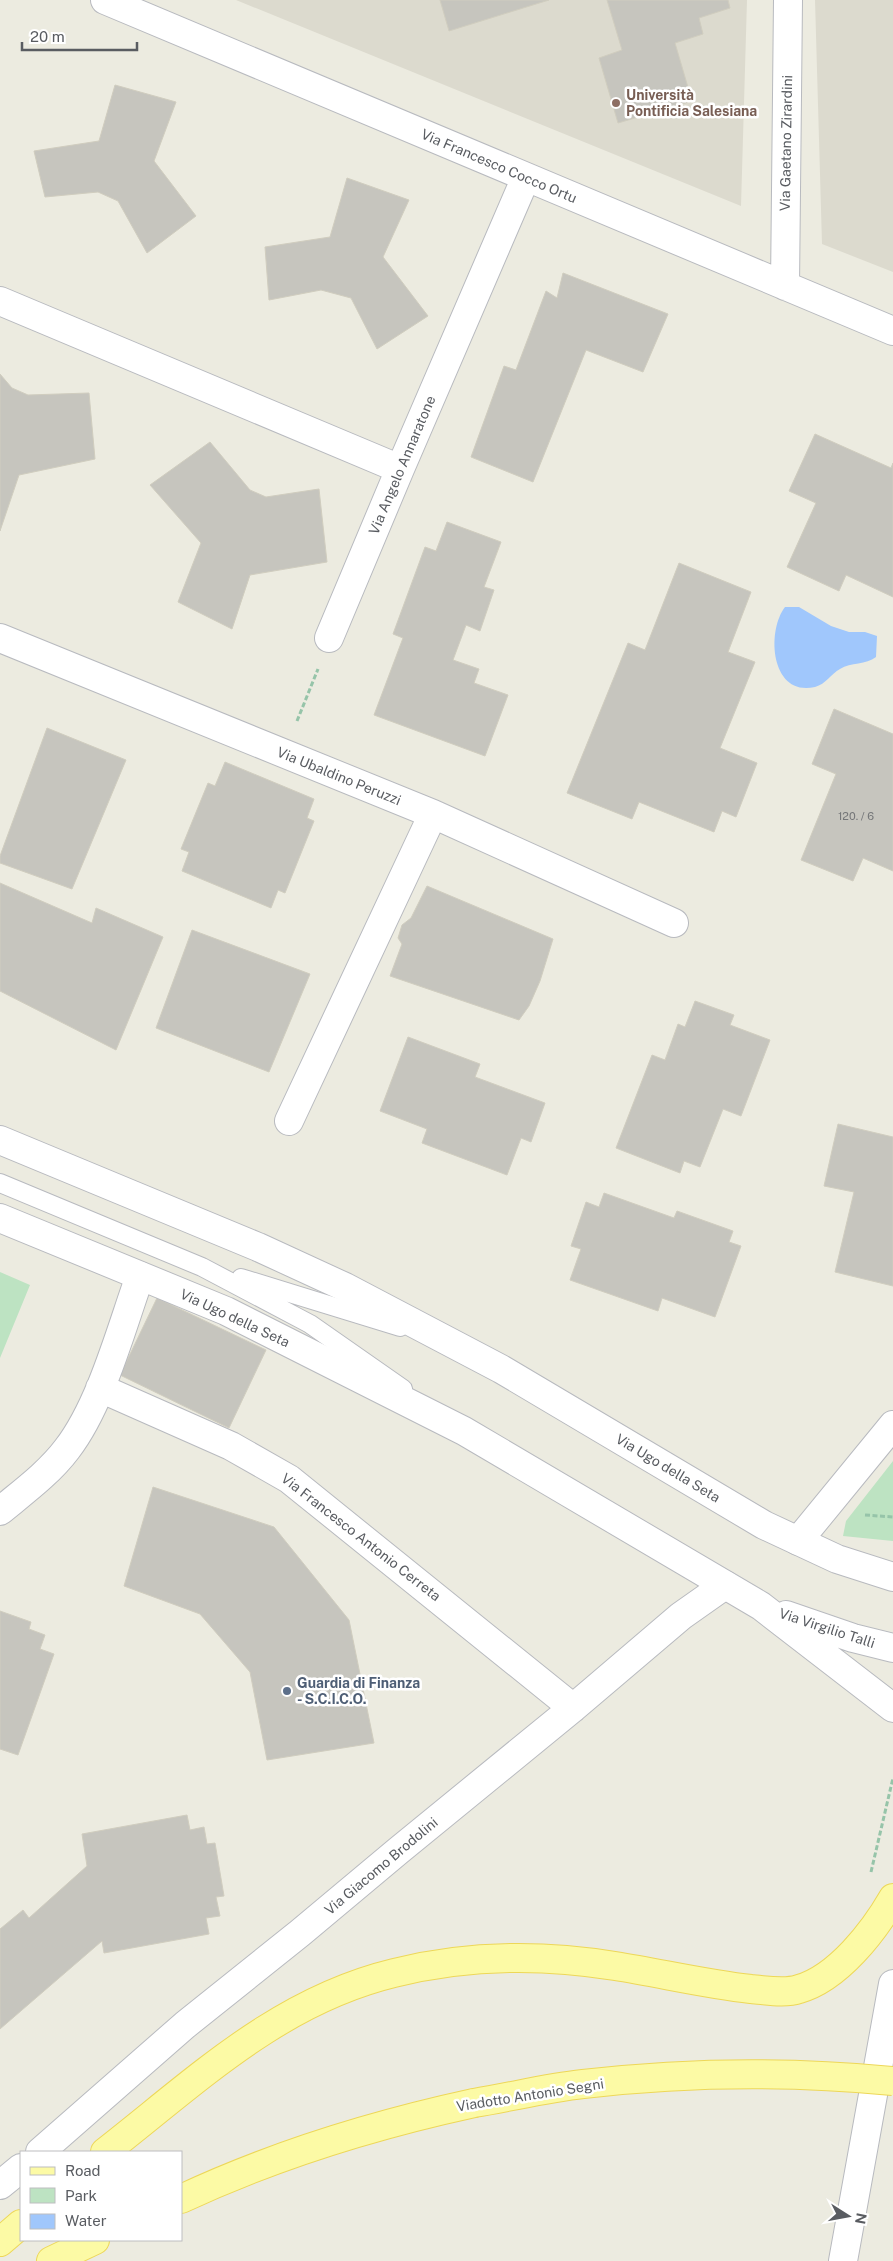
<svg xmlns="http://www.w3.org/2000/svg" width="893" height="2261" font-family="'Public Sans',sans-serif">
<rect width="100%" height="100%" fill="#ecebe0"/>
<path fill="#dcdace" d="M236 0H747L741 206Z
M815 0H893V272L822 244Z"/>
<path fill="#bde3c2" d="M0 1272 30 1285 0 1358Z
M893 1461V1541L843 1536 846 1521Z"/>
<path fill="#a0c7fc" d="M785 607H799L831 626 849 632H865L877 636 876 657C866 665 851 662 840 669 831 674 826 684 815 687 771 697 766 632 785 607Z"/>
<path fill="#c6c5be" stroke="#d0cdbf" d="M440 0H549L449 31Z
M607 0H728L730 8 699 18 703 34 675 43 692 101 618 123 599 58 622 50Z
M115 85 176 102 154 161 196 216 147 253 118 201 98 192 45 197 34 151 99 141Z
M347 178 409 200 383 257 428 316 377 349 351 298 321 290 269 300 265 247 330 237Z
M563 273 668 314 643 372 586 350 533 482 471 457 504 366 516 370 546 291 557 298Z
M0 374 12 388 28 395 89 393 95 459 19 475 0 531Z
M815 434 891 468 893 463V597L846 575 839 591 787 567 816 503 789 491Z
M210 442 250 490 266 497 319 489 327 562 250 575 232 629 178 602 201 543 150 485Z
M447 522 501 542 484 587 494 590 480 631 466 625 453 660 479 669 474 683 508 695 485 756 374 715 403 638 393 634 425 547 436 551Z
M679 563 751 592 728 652 755 662 720 748 757 763 736 817 722 811 714 832 639 802 632 819 567 793 628 643 645 650Z
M834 709 893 734V871L863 858 853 881 801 860 836 774 812 764Z
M47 728 126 760 72 889 0 863V856Z
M225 762 314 799 307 818 314 821 285 893 278 890 271 908 182 871 189 852 181 849 208 783 215 786Z
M0 883 92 923 96 908 163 937 116 1050 0 991Z
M427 886 553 939 540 981 529 1006 519 1020 390 976 402 944 398 938 402 925 411 918Z
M192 930 310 974 269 1072 156 1028Z
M695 1001 734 1015 730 1025 770 1040 741 1116 723 1109 700 1167 684 1161 680 1173 616 1148 652 1055 665 1060 678 1024 685 1027Z
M408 1037 480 1064 475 1077 545 1103 531 1142 521 1138 507 1175 422 1143 427 1129 380 1111Z
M838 1124 893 1137V1286L835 1272 854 1192 824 1186Z
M604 1193 674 1218 677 1211 733 1231 729 1242 741 1246 715 1317 662 1298 658 1311 570 1280 581 1249 571 1246 586 1202 599 1207Z
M157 1298 266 1350 229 1428 120 1375Z
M153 1487 274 1527 349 1620 374 1743 267 1760 250 1672 200 1614 124 1586Z
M0 1611 31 1622 29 1629 45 1635 40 1649 54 1654 18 1755 0 1749Z
M187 1815 190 1830 204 1827 207 1844 215 1843 224 1896 216 1897 220 1916 206 1918 209 1934 104 1953 102 1941 0 2029V1929L23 1910 29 1918 87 1866 82 1834Z"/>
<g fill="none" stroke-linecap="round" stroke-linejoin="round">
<defs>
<path id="service" d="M0 1183 202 1267 310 1324 403 1389
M241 1278 400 1327"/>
<path id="minor" d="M105 0 893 331
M785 286 788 0
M0 301 400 469
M0 638 433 814 674 923
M329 638 400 469 526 177
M289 1121 433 814
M100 1388 231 1446 289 1479 573 1708
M0 1511C23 1492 49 1473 67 1449 101 1405 121 1329 140 1276
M798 1541 893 1425
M40 2152 185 2025 300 1933 398 1851 573 1708 681 1616 725 1585
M0 2185 21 2168"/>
<path id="tertiary" d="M0 1140 258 1247 345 1287 501 1369 764 1525 837 1559 893 1577
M0 1218 226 1311 464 1431 761 1606 893 1708
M786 1615 853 1638 893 1648
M843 2261 893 1984"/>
<path id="primary" d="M105 2152C196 2081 278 2001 394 1973 466 1955 541 1954 615 1966 660 1973 705 1984 751 1989 766 1990 784 1994 799 1989 838 1978 874 1931 893 1898
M181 2199C275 2155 373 2125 474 2103
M0 2242 21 2224
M51 2261 95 2240"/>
</defs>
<use href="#service" stroke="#b8babf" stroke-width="20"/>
<use href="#minor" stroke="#b8babf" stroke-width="30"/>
<use href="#tertiary" stroke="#b8babf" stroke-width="30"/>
<use href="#primary" stroke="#edd758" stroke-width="30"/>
<path stroke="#96c4a9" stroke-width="3" stroke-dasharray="5 2.5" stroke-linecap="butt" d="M297 721 318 669
M865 1515 893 1517
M871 1872 893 1778"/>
<use href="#service" stroke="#fff" stroke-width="18"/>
<use href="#minor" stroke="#fff" stroke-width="28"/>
<use href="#tertiary" stroke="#fff" stroke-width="28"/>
<use href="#primary" stroke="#fcfaa5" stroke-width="28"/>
<defs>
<path id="primary-bridge" d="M474 2103C511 2097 546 2088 583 2084 686 2072 790 2071 893 2081"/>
</defs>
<use href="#primary-bridge" stroke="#edd758" stroke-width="30" stroke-linecap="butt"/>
<use href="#primary-bridge" stroke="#fcfaa5" stroke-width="28"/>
</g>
<circle fill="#8d6e63" stroke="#fff" stroke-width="2" cx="616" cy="103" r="5"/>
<circle fill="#5c6f8a" stroke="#fff" stroke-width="2" cx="287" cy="1691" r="5"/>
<g text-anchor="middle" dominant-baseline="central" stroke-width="5" stroke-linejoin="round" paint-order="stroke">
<g font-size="11" fill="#747678">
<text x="856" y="816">120. / 6</text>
</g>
<g font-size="14" font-weight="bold" fill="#785e54" stroke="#fff" text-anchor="start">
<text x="626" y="95">Università<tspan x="626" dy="16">Pontificia Salesiana</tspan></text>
</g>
<g font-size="14" fill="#595c61" stroke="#fff">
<text transform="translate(786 143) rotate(-89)">Via Gaetano Zirardini</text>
<text transform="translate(499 166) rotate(23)">Via Francesco Cocco Ortu</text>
<text transform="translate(402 465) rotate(-67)">Via Angelo Annaratone</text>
<text transform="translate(339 776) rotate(22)">Via Ubaldino Peruzzi</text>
<text transform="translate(235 1318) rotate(25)">Via Ugo della Seta</text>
<text transform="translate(668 1468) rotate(31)">Via Ugo della Seta</text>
<text transform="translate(361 1537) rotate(38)">Via Francesco Antonio Cerreta</text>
<text transform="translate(827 1628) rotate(18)">Via Virgilio Talli</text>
<text transform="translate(381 1866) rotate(-40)">Via Giacomo Brodolini</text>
<text transform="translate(530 2095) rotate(-9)">Viadotto Antonio Segni</text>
</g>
<g font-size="14" font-weight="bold" fill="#4e5e75" stroke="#fff" text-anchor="start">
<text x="297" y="1683">Guardia di Finanza<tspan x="297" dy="16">- S.C.I.C.O.</tspan></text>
</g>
</g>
<rect x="20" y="2151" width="162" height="90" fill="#ffffff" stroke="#bdbec0"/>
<rect x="30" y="2167" width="25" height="8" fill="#fcfaa5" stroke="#bdbec0"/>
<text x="65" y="2176" font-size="15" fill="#595c61">Road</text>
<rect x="30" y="2188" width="25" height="15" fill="#bde3c2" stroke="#bdbec0"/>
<text x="65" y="2201" font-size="15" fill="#595c61">Park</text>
<rect x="30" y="2214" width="25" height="15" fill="#a0c7fc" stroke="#bdbec0"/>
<text x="65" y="2226" font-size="15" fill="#595c61">Water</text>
<g transform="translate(848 2216) rotate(101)" stroke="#ffffff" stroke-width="4" paint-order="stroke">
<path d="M0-4L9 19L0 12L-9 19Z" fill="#595c61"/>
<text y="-8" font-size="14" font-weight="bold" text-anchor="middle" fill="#595c61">N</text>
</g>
<path d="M22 42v8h115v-8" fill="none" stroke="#595c61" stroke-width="2.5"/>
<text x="30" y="42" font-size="15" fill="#595c61" stroke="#ffffff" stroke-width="4" paint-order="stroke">20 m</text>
</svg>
